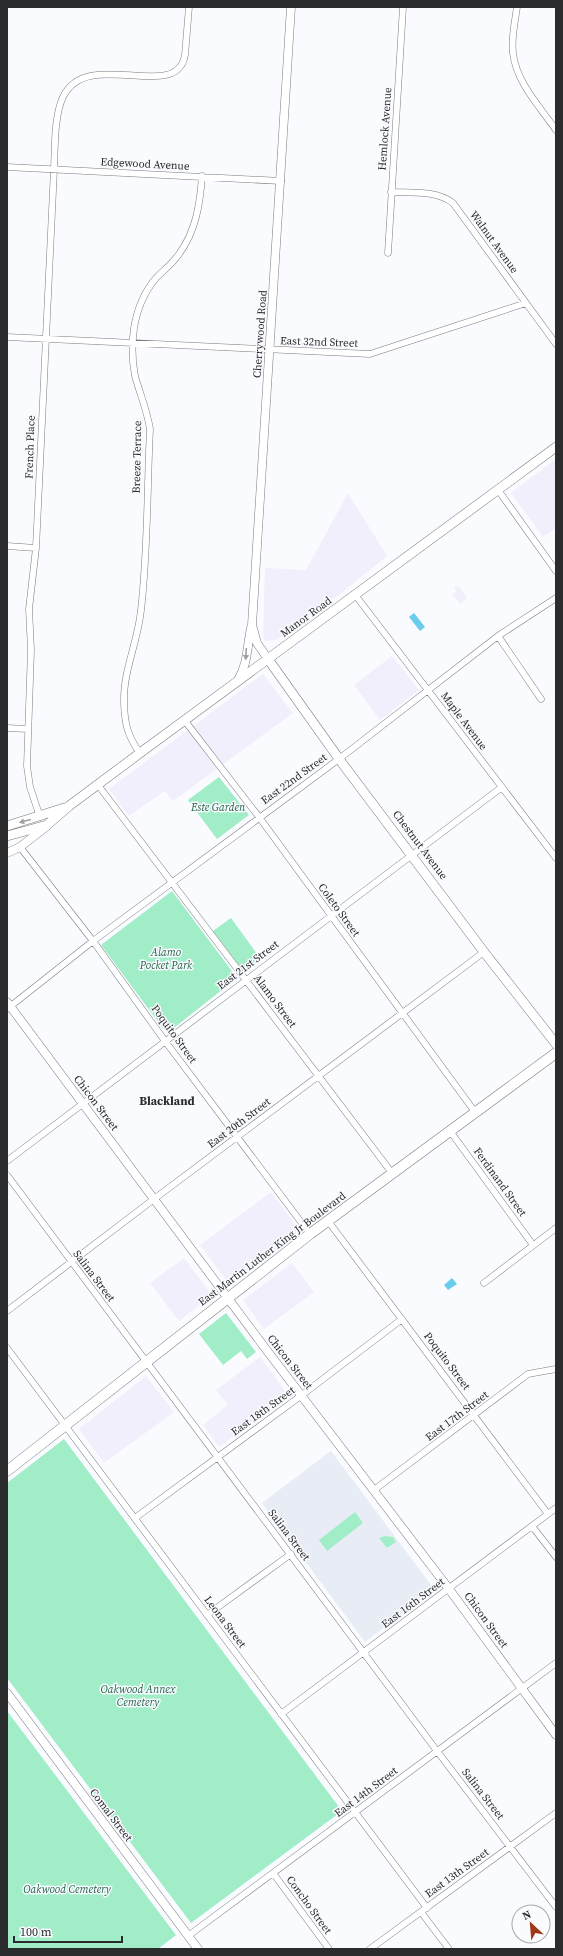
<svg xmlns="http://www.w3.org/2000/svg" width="563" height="1956" font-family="'Source Serif 4',serif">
<rect width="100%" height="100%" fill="#f9fbff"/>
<path fill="#f2effc" d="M556 459V528L543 537 511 493Z
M348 493 387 556 344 591 276 640 266 641 263 638 265 568 306 570Z
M458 585 467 598 460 604 452 594 456 591 454 588Z
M392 656 419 690 380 720 354 685Z
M263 674 293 713 173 801 165 791 129 816 109 789Z
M271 1192 300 1231 233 1281 231 1278 227 1281 200 1245Z
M184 1258 212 1295 179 1321 150 1283Z
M292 1263 314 1292 264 1329 243 1300Z
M260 1357 288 1395 219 1447 203 1425 228 1405 216 1390Z
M146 1376 174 1412 104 1463 79 1429Z"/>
<path fill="#e7ecf5" d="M331 1451 434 1589 365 1642 262 1503Z"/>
<path fill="#a0edc8" d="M219 777 249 815 217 839 188 800Z
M172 891 237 978 170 1031H165L101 945Z
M231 918 260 958 244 972 213 931Z
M226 1313 256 1352 247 1359 241 1351 223 1365 199 1334Z
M64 1439 342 1811 191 1923 7 1678V1483Z
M355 1512 363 1523 327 1551 319 1540Z
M385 1536 393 1537 396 1542 387 1548 379 1538Z
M7 1711 176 1935 158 1949H7Z"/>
<path fill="#6acdea" d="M414 613 425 627 420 631 409 617Z
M452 1278 457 1284 448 1290 444 1285Z"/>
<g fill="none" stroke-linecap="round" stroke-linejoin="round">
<defs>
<path id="minor" d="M517 7C515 22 511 38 513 53 516 82 540 107 556 130
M7 167 281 181
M391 192C411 193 436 190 453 203L556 344
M388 253 403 7
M7 337 370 354 526 303
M498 490 556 571
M7 546 36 548
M356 596 556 858
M498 636 541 699
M185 721 259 817 475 1112
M7 728 28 729
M140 753C127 736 124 721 124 699 124 669 138 641 141 610 148 550 147 489 150 429 147 410 140 394 135 376 132 361 132 343 134 328 137 310 145 291 156 278 164 270 173 263 179 254 196 231 200 204 202 176
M98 785 392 1173
M40 817 30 787 27 766 31 650 29 609 36 548 54 169C55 148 54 116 63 97 87 46 177 104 185 55L189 7
M20 847 93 941 165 1041 310 1234
M7 1009 93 941 339 759 498 636 556 598
M450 1131 533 1245
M7 1161 502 787
M7 1175 437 1751 556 1907
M328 1221 548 1514
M484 1283 556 1228
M7 1311 154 1199 484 952
M7 1348 427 1908
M374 1490 528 1374 556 1369
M135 1518 302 1395 402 1319
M532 1526 556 1557
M207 1615 291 1554
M281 1714 556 1508
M273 1873 329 1949
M421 1912 449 1949
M188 1936 556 1663
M370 1949 556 1813"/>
<path id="tertiary" d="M268 659 257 643 252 625 291 7
M238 680C248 664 247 646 251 628
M7 853 20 847 47 826
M7 1002 265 1348 449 1589 556 1735
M7 1693 198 1949"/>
<path id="secondary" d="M268 659 342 763 484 952 556 1044
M7 826 64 808
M7 836 47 825 69 806 140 753 556 447"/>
<path id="primary" d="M7 1471 310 1234 556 1053"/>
</defs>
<use href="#minor" stroke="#797b7f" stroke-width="7"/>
<use href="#tertiary" stroke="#797b7f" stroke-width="9"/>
<use href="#secondary" stroke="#797b7f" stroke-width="10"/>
<use href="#primary" stroke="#797b7f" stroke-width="11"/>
<use href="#minor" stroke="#fff" stroke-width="6"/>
<use href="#tertiary" stroke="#fff" stroke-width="8"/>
<use href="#secondary" stroke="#fff" stroke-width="9"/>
<use href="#primary" stroke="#fff" stroke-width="10"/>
</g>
<defs><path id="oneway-solid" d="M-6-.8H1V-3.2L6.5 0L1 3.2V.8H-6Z"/></defs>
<g fill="#a0a0a0">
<use href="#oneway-solid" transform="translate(246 654) rotate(93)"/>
<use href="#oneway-solid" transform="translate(25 821) rotate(165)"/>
</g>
<g text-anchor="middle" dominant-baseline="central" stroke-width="3" stroke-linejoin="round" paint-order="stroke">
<g font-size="11" fill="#2b2c2d" stroke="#f9fbff">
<text transform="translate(385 129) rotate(-86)">Hemlock Avenue</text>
<text transform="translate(145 164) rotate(3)">Edgewood Avenue</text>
<text transform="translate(494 242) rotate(54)">Walnut Avenue</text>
<text transform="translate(260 334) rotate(-86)">Cherrywood Road</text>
<text transform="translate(319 342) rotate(2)">East 32nd Street</text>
<text transform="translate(30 447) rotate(-88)">French Place</text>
<text transform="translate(137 457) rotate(-89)">Breeze Terrace</text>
<text transform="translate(306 617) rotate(-36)">Manor Road</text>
<text transform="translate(464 721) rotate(53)">Maple Avenue</text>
<text transform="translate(294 779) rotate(-36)">East 22nd Street</text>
<text transform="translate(420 845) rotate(53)">Chestnut Avenue</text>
<text transform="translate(339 910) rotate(54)">Coleto Street</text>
<text transform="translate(248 965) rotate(-37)">East 21st Street</text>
<text transform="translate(275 1001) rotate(53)">Alamo Street</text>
<text transform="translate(174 1034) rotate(54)">Poquito Street</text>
<text transform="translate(96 1103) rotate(53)">Chicon Street</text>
<text transform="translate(239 1123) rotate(-37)">East 20th Street</text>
<text transform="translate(500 1182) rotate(54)">Ferdinand Street</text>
<text transform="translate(272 1249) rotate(-37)">East Martin Luther King Jr Boulevard</text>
<text transform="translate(94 1276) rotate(53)">Salina Street</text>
<text transform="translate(447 1361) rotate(53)">Poquito Street</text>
<text transform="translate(290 1362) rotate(52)">Chicon Street</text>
<text transform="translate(263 1411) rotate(-36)">East 18th Street</text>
<text transform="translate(457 1416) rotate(-37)">East 17th Street</text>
<text transform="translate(289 1535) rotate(53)">Salina Street</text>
<text transform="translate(413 1603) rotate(-37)">East 16th Street</text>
<text transform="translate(486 1620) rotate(54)">Chicon Street</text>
<text transform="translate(225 1622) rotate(53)">Leona Street</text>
<text transform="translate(366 1792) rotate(-37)">East 14th Street</text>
<text transform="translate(483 1794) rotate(52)">Salina Street</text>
<text transform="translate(111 1815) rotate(53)">Comal Street</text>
<text transform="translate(457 1873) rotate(-36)">East 13th Street</text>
<text transform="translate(309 1905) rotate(54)">Concho Street</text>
</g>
<g font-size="11" font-style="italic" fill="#246449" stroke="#f9fbff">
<text x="218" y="807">Este Garden</text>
<text x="166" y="952">Alamo<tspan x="166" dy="13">Pocket Park</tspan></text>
<text x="138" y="1689">Oakwood Annex<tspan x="138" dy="13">Cemetery</tspan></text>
<text x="67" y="1889">Oakwood Cemetery</text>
</g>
<g font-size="12" font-weight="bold" fill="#2b2c2d" stroke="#f9fbff">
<text x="167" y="1101">Blackland</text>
</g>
</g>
<rect width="563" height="1956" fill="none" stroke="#2b2c2d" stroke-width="16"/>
<g transform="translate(531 1924) rotate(334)"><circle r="19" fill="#f9fbff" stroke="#a7a8ab"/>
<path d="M0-3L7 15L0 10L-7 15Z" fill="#9f3817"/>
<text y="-6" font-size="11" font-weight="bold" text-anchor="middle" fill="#2b2c2d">N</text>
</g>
<path d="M14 1936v6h108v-6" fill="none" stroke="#2b2c2d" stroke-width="2"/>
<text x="20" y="1936" font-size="12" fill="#2b2c2d" stroke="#f9fbff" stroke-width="3" paint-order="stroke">100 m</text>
</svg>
